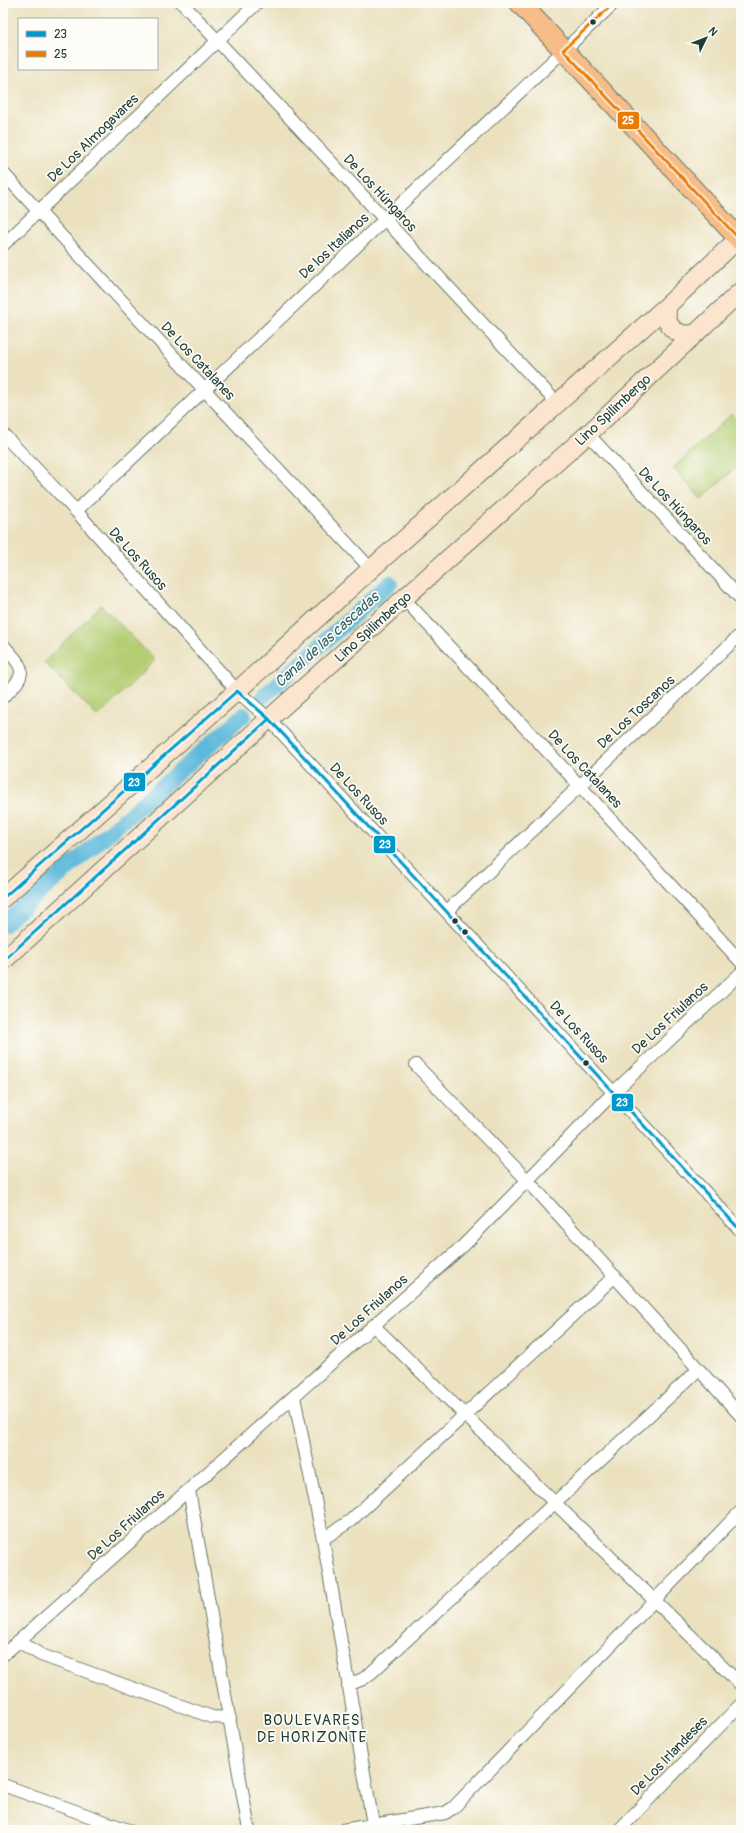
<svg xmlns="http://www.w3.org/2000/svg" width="744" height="1833" font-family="Pangolin,sans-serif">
<rect width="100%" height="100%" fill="#fdfcf7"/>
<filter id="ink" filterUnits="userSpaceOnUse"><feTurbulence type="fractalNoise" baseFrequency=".025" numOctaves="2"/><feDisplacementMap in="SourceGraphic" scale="8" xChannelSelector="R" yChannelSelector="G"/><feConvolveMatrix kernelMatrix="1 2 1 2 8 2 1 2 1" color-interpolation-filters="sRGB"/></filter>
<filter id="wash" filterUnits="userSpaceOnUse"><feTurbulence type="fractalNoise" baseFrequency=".012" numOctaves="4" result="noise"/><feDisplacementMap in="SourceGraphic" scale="16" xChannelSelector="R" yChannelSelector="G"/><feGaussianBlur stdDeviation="0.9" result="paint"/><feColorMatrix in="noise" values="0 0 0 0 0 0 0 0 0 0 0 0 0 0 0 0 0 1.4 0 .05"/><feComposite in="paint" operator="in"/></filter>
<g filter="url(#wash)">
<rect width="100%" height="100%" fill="#ebe1bf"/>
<path fill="#b4cd72" stroke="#6a8553" d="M732 414 741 424V463L701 499 673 468Z
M101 605 155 660 98 717 44 662Z"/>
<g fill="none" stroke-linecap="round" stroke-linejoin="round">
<path stroke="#5db9db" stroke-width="16" d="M263 697 390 583
M3 925 244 715"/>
</g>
</g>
<g filter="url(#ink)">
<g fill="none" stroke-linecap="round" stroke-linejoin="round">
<defs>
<path id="minor" d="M182 3 557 403
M3 173 371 569
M3 245 257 3
M3 434 76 511 237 691 269 719 741 1231
M588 434 741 599
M76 511 614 3
M404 599 580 786 741 962
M3 645C25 669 29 673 3 697
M447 911 741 634
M416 1065 528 1181 741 1416
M374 1326 741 1685
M294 1397 323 1539 374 1830
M189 1490 249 1830
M323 1539 350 1521 615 1276
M18 1641 41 1655 212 1717 230 1718
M3 1655 464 1245 614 1092 741 973
M348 1685 363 1679 372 1672 698 1370
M3 1785 128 1830
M342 1830 445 1813 453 1808 741 1511
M619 1830 741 1704"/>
<path id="secondary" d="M668 305C663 325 675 337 694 334
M3 898 237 691 371 569 668 305 741 236
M3 961 269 719 588 434 741 291"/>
<path id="primary" d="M520 3 741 241"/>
</defs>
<use href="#minor" stroke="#667665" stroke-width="14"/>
<use href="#secondary" stroke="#667665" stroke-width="20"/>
<use href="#primary" stroke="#667665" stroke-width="22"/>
<use href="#minor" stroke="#fff" stroke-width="12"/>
<use href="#secondary" stroke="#fce5cf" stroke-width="18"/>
<use href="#primary" stroke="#f7bd88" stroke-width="20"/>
<defs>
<path id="bus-1" d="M3 898 237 691 269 719 741 1231
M3 961 269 719"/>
<path id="bus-2" d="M614 3 563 50 741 241"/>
</defs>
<use href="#bus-1" stroke="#fdfcf7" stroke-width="6"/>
<use href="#bus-2" stroke="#fdfcf7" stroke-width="6"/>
<use href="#bus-1" stroke="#0099cb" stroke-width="3"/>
<use href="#bus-2" stroke="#e97a05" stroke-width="3"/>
</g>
</g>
<g fill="#1f3d34" stroke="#fdfcf7" stroke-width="1.5">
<circle cx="593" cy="22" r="3.5"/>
<circle cx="455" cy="921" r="3.5"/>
<circle cx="465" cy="932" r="3.5"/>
<circle cx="586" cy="1063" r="3.5"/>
</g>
<g text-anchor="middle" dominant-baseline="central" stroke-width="3.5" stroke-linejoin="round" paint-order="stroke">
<g font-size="14" fill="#1f3d34" stroke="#fdfcf7">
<text transform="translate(93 138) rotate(-44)">De Los Almogavares</text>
<text transform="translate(380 193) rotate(47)">De Los Húngaros</text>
<text transform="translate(334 246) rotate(-43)">De los Italianos</text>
<text transform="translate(198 361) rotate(47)">De Los Catalanes</text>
<text transform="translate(613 410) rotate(-43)">Lino Spilimbergo</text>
<text transform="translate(675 506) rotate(47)">De Los Húngaros</text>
<text transform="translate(138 559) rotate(48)">De Los Rusos</text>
<text transform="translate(373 627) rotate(-42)">Lino Spilimbergo</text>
<text transform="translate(636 712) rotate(-43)">De Los Toscanos</text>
<text transform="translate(585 769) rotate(47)">De Los Catalanes</text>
<text transform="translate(359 794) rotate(47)">De Los Rusos</text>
<text transform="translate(670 1018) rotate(-43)">De Los Friulanos</text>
<text transform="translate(579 1032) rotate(47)">De Los Rusos</text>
<text transform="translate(369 1310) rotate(-42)">De Los Friulanos</text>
<text transform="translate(126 1525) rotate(-42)">De Los Friulanos</text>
<text transform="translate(669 1756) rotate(-46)">De Los Irlandeses</text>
</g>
<g font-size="15" font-style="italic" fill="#326266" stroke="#fdfcf7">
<text transform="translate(327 640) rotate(-42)">Canal de las cascadas</text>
</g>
<g font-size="15" letter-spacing="1" fill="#1f3d34" stroke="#fdfcf7">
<text x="312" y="1720">BOULEVARES<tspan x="312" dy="17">DE HORIZONTE</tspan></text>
</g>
</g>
<g stroke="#fdfcf7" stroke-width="1.5">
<rect x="617" y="111" width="23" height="19" rx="4" fill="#e97a05"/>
<rect x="123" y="772" width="23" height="20" rx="4" fill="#0099cb"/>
<rect x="373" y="835" width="23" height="19" rx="4" fill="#0099cb"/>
<rect x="611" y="1093" width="23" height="19" rx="4" fill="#0099cb"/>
</g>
<g font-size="11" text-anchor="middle" font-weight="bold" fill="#fff">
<text x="628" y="124">25</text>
<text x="134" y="786">23</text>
<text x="385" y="848">23</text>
<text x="622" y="1106">23</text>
</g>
<rect width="744" height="1833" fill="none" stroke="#fdfcf7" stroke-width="16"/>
<rect x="18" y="18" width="140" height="52" fill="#fdfcf7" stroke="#a4b0a9"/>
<rect x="26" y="31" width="20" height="6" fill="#0099cb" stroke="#a4b0a9"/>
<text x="54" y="38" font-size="12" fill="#1f3d34">23</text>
<rect x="26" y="51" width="20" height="6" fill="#e97a05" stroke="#a4b0a9"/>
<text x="54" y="58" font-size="12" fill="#1f3d34">25</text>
<g transform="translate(706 38) rotate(47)" stroke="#fdfcf7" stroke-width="3" paint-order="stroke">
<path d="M0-3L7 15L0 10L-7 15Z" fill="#1f3d34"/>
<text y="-6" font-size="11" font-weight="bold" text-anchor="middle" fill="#1f3d34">N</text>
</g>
</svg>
